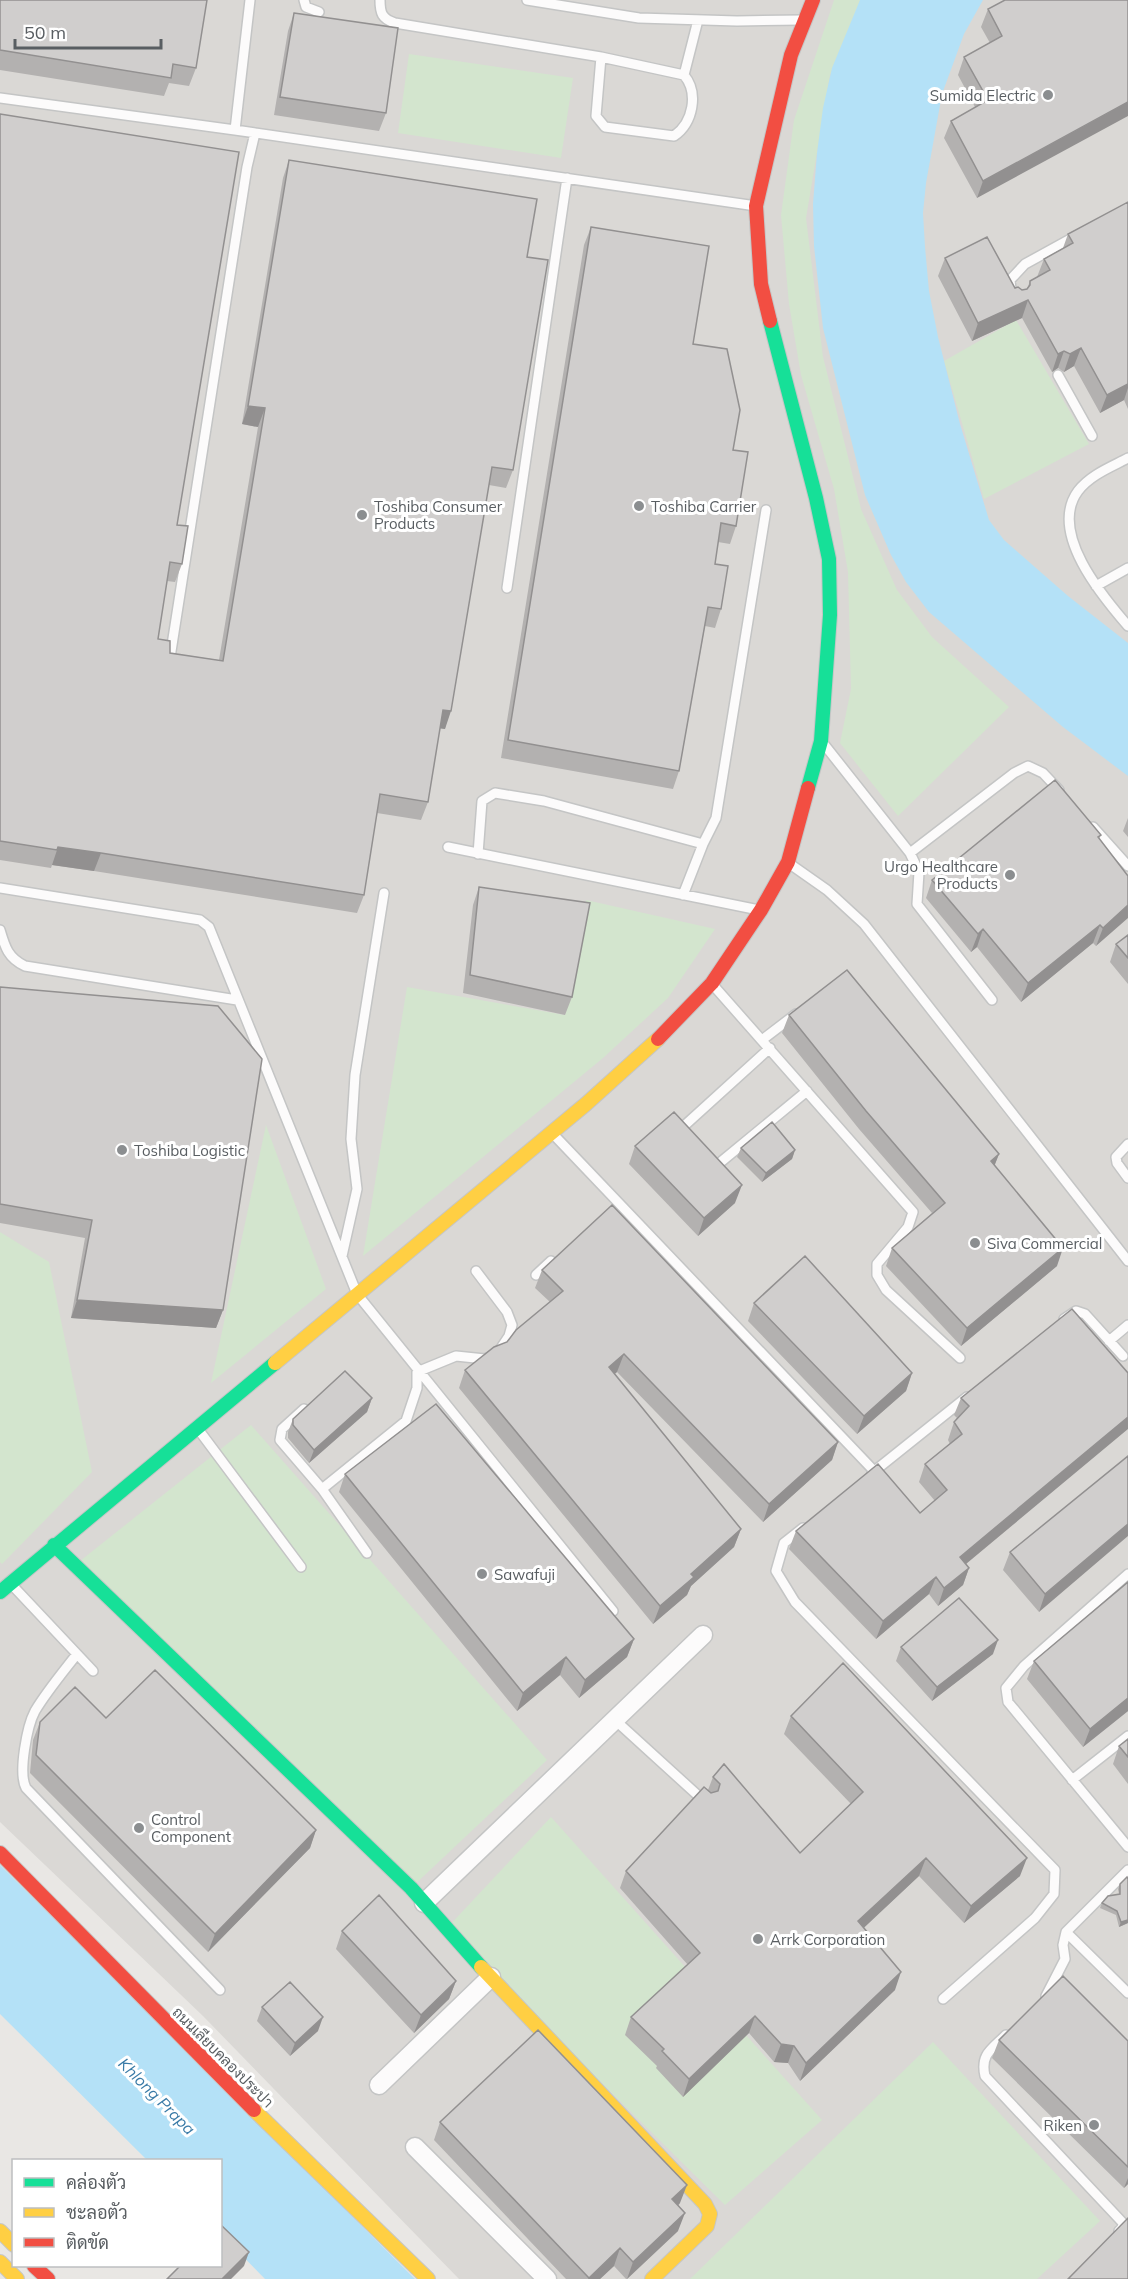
<svg xmlns="http://www.w3.org/2000/svg" width="1128" height="2279" font-family="Mulish,Sarabun,sans-serif">
<rect width="100%" height="100%" fill="#e9e7e4"/>
<path fill="#dad8d5" d="M0 0H1128V2279H459L203 2016 0 1822Z"/>
<path fill="#d3e5ce" d="M834 0H863L830 75 806 218 823 357 861 509 897 590 932 637 1009 707 898 816 840 743 851 689 848 572 834 489 801 375 789 304 781 215 794 120Z
M409 54 573 78 561 158 398 133Z
M1016 320 1089 444 984 499 944 361Z
M586 900 715 929 668 998 603 1058 363 1256 407 987 565 1015Z
M266 1125 326 1289 211 1383Z
M0 1232 49 1262 92 1472 2 1564 0 1562Z
M251 1425 547 1760 411 1888 75 1565Z
M551 1817 822 2120 725 2205 446 1929Z
M933 2042 1100 2221 1037 2279H690Z"/>
<path fill="#b4e1f7" d="M860 0H983L964 34 942 94 926 183 923 213 925 247 929 291 938 337 960 424 989 520 1004 540 1068 596 1128 643V776L1063 727 929 612 906 582 891 555 865 495 823 328 814 246 813 204 817 153 823 108 832 68Z
M0 1865 415 2279H265L221 2234 220 2160H147L0 2014Z"/>
<g fill="none" stroke-linecap="round" stroke-linejoin="round">
<defs>
<path id="lane" d="M304 0 306 7 319 12
M380 0C380 13 382 19 395 23L601 57 684 75C699 93 693 123 674 136L605 127 596 116 601 57
M527 0 639 18 737 21 802 20
M684 75 698 20
M0 98 235 130 250 0
M235 130 756 206
M1011 290 1010 280 1025 264 1076 236
M1058 375 1092 436
M1128 458C1111 467 1090 475 1078 491 1048 532 1102 596 1128 626
M1096 586 1128 568
M507 588 567 178
M169 664 247 167 255 133
M823 743 910 853 1014 773 1028 766 1043 773 1059 790
M1093 827 1128 866
M448 847 759 910
M910 853 919 872 917 904 992 1000
M478 854 482 801 495 793 544 801 703 844
M790 864 827 890 864 924 1128 1261
M0 888 200 920 209 927 357 1294 613 1611
M683 895 703 844 716 818 766 510
M0 930C5 947 8 958 25 966L237 1000
M713 985 913 1212 908 1227 877 1264V1275L886 1290 960 1358
M762 1040 796 1014
M684 1126 770 1048
M553 1134 877 1474
M1128 1144 1116 1157 1117 1163 1128 1178
M722 1161 807 1091
M342 1256 357 1189 351 1139 355 1075 384 893
M536 1275 551 1261
M1064 1319 1076 1311 1085 1314 1123 1356
M1109 1341 1128 1325
M304 1409 282 1429 280 1440 322 1489
M198 1429 301 1567
M872 1473 967 1397
M803 1528 784 1543 776 1571 795 1602 1055 1870 1054 1894 1035 1918 943 1999
M367 1553 322 1489 406 1421 417 1388V1372L456 1356 485 1359 497 1354 509 1336 512 1325 507 1312 476 1271
M1128 1574 1024 1666 1006 1688 1008 1702 1128 1847
M12 1585 93 1671
M77 1654C63 1672 47 1691 35 1711 27 1726 18 1773 26 1788L220 1990
M615 1720 704 1801
M1072 1780 1128 1736
M1066 1932 1128 1993
M1046 1996 1065 1959 1063 1945 1066 1932 1128 1870
M1006 2035C992 2049 980 2054 985 2076L1123 2223 1122 2228 1119 2231"/>
<path id="street" d="M424 1903 703 1635
M379 2085 491 1977
M415 2147 547 2279"/>
<path id="fast" d="M770 321 816 498 829 559 830 615 821 741 808 788
M54 1545 411 1888 481 1967
M0 1592 275 1363"/>
<path id="slow" d="M275 1363 586 1104 658 1039
M481 1967 705 2204 710 2214 707 2226 652 2279
M254 2110 428 2279
M0 2231 14 2245
M0 2262 17 2279"/>
<path id="jam" d="M770 321 761 284 756 206 791 55 813 0
M658 1039 712 983 761 910 788 862 808 788
M0 1853 254 2110
M34 2266 48 2279"/>
</defs>
<use href="#lane" stroke="#c4c5c5" stroke-width="12"/>
<use href="#street" stroke="#c4c5c5" stroke-width="21"/>
<use href="#fast" stroke="#c5c6c6" stroke-width="16"/>
<use href="#slow" stroke="#c5c6c6" stroke-width="16"/>
<use href="#jam" stroke="#c5c6c6" stroke-width="16"/>
<use href="#lane" stroke="#fcfbfb" stroke-width="9"/>
<use href="#street" stroke="#fcfbfb" stroke-width="18"/>
<use href="#fast" stroke="#16e098" stroke-width="14"/>
<use href="#slow" stroke="#ffcf43" stroke-width="14"/>
<use href="#jam" stroke="#f24e42" stroke-width="14"/>
</g>
<path fill="#b3b1b0" d="M0 0 196 68 189 86 169 83 164 96 0 70Z
M1128 0 977 198 944 138 951 121 975 107 958 75 964 57 990 43 981 27 988 9Z
M294 13 386 113 379 131 274 115 288 31Z
M0 114 177 525 182 564 175 582 167 581 158 639 170 653 219 660 258 427 242 424 283 178 289 160 527 257 513 470 506 488 489 485 445 729 440 728 428 802 421 820 377 813 364 895 357 913 94 871 52 865 51 868 0 860Z
M1128 202V409L1124 400 1100 413 1074 366 1064 372 1058 368 1052 372 1022 318 972 341 938 276 945 258 1015 288 1022 290 1027 289 1030 281 1037 277 1044 259 1063 248 1068 234Z
M591 227 693 344 733 450 736 526 730 544 718 542 715 564 721 609 715 628 705 626 679 771 673 789 501 758 584 245Z
M1128 818V837L1123 831Z
M1101 835 1099 839 1128 876 1096 946 1093 943 1021 1002 977 947 971 952 926 898 932 880Z
M479 887 572 997 565 1015 463 993 473 905Z
M1128 935V984L1110 962 1116 944Z
M0 987 223 1310 216 1328 71 1318 85 1238 0 1223Z
M789 1015 999 1154 994 1166 1057 1266 961 1346 886 1266 892 1248 932 1213 859 1129 782 1033Z
M635 1146 735 1203 698 1236 629 1164Z
M741 1148 795 1150 792 1159 762 1182 737 1157Z
M542 1270 838 1442 832 1460 763 1522 617 1372 614 1374 741 1529 734 1547 691 1586 687 1595 653 1624 459 1388 465 1370 507 1342 550 1302 535 1288Z
M754 1303 912 1373 906 1391 857 1434 748 1321Z
M1072 1309 966 1564 969 1568 963 1585 938 1606 929 1594 876 1639 789 1549 796 1531 920 1513 935 1501 919 1482 925 1464 950 1444 948 1440 954 1422 957 1418 954 1415 961 1398Z
M372 1398 367 1412 309 1463 288 1438V1432L293 1419Z
M1128 1456 1039 1612 1003 1570 1010 1552Z
M345 1474 634 1639 627 1657 579 1698 560 1675 517 1711 339 1492Z
M1128 1582V1711L1083 1747 1027 1679 1034 1661Z
M901 1647 993 1654 932 1701 896 1661Z
M791 1716 1020 1876 964 1923 919 1876 863 1928 895 1990 800 2081 788 2063 774 2062 749 2033 683 2097 656 2068 657 2066 625 2035 631 2017 688 1965 620 1888 626 1871 708 1790 713 1777 800 1853 851 1804 784 1734Z
M106 1718 316 1830 310 1848 208 1952 30 1773 33 1740 40 1722Z
M1128 1739V1784L1113 1764 1119 1746Z
M1128 1879V1923L1119 1927 1116 1915 1100 1908 1102 1903 1119 1894 1118 1889 1120 1884Z
M342 1931 456 1981 449 1999 414 2033 336 1949Z
M262 2007 318 2031 290 2056 257 2021Z
M999 2040 1128 2041V2184L1124 2188 992 2058Z
M440 2122 680 2203 678 2206V2231L627 2279H626L614 2266 600 2279H566L434 2140Z"/>
<path fill="#929090" d="M1128 102V116L977 198 983 181Z
M1028 300 1022 318 972 341 978 323Z
M1081 348 1074 366 1064 372 1070 354Z
M1064 351 1058 368 1052 372 1058 354Z
M1128 384V388L1124 400 1100 413 1107 395Z
M248 406 265 408 258 427 242 424Z
M443 710 451 711 445 729 437 728Z
M58 847 101 853 94 871 52 865Z
M1128 905V918L1096 946 1103 928Z
M1100 925 1093 943 1021 1002 1028 983Z
M983 929 977 947 971 952 978 934Z
M795 1150 792 1159 762 1182 766 1173Z
M999 1154 992 1172 991 1161Z
M742 1185 735 1203 698 1236 704 1218Z
M1063 1248 1057 1266 961 1346 967 1328Z
M77 1300 223 1310 216 1328 71 1318Z
M624 1354 617 1372 602 1385 609 1367Z
M912 1373 906 1391 857 1434 864 1416Z
M372 1398 367 1412 309 1463 314 1450Z
M1128 1417V1429L954 1574 960 1557Z
M838 1442 832 1460 763 1522 769 1504Z
M1128 1524V1536L1039 1612 1045 1594Z
M741 1529 734 1547 691 1586 687 1595 653 1624 660 1606 691 1574Z
M969 1568 963 1585 938 1606 944 1588Z
M936 1577 929 1594 876 1639 883 1621Z
M634 1639 627 1657 579 1698 585 1680Z
M998 1640 993 1654 932 1701 937 1687Z
M566 1657 560 1675 517 1711 523 1693Z
M1128 1698V1711L1083 1747 1090 1729Z
M316 1830 310 1848 208 1952 215 1934Z
M926 1858 919 1876 852 1939 858 1921Z
M1027 1858 1020 1876 964 1923 971 1906Z
M1128 1920V1923L1119 1927 1121 1922Z
M901 1972 895 1990 800 2081 806 2063Z
M456 1981 449 1999 414 2033 421 2015Z
M755 2016 749 2033 683 2097 689 2079Z
M323 2017 318 2031 290 2056 295 2043Z
M781 2044 794 2046 788 2063 774 2062Z
M1128 2178V2184L1124 2188Z
M687 2185 680 2203 665 2218 672 2199Z
M685 2213 678 2231 627 2279 633 2262Z
M620 2248 614 2266 600 2279H588Z
M249 2252 244 2266 231 2279H222Z"/>
<path fill="#d0cecd" stroke="#929090" stroke-width="1.5" d="M0 0H207L196 68 173 64 171 78 0 50Z
M1005 0H1128V102L983 181 951 121 988 100 964 57 1002 36 988 9Z
M294 13 398 28 386 113 280 97Z
M0 114 239 152 177 525 188 526 182 564 170 562 158 639 170 641V653L223 661 265 408 248 406 289 160 537 199 527 257 548 260 513 470 492 467 451 711 443 710 428 802 380 794 364 895 101 853 58 847 57 850 0 841Z
M1128 202V384L1107 395 1081 348 1070 354 1064 351 1058 354 1028 300 978 323 945 258 987 237 1015 288 1018 287 1022 290 1027 289 1030 285V281L1050 270 1044 259 1073 243 1068 234Z
M591 227 709 246 693 344 727 349 740 410 733 450 748 452 736 526 721 523 715 564 728 566 721 609 708 607 679 771 508 740Z
M1055 780 1101 835 1098 837 1128 876V905L1103 928 1100 925 1028 983 983 929 978 934 932 880Z
M479 887 590 903 572 997 470 975Z
M1128 935V958L1116 944Z
M847 970 999 1154 991 1161 1063 1248 967 1328 892 1248 945 1203 866 1111 789 1015Z
M0 987 218 1006 262 1059 223 1310 77 1300 92 1220 0 1204Z
M674 1112 742 1185 704 1218 635 1146Z
M772 1122 795 1150 766 1173 741 1148Z
M612 1205 838 1442 769 1504 624 1354 609 1367 741 1529 691 1574 694 1577 660 1606 465 1370 494 1347 507 1342 516 1330 563 1291 542 1270Z
M805 1256 912 1373 864 1416 754 1303Z
M1072 1309 1128 1373V1417L960 1557 969 1568 944 1588 936 1577 883 1621 796 1531 878 1464 920 1513 947 1490 925 1464 962 1434 954 1422 969 1406 961 1398Z
M345 1371 372 1398 314 1450 293 1425V1419Z
M436 1404 634 1639 585 1680 566 1657 523 1693 345 1474Z
M1128 1456V1524L1045 1594 1010 1552Z
M1128 1582V1698L1090 1729 1034 1661Z
M959 1598 998 1640 937 1687 901 1647Z
M843 1663 1027 1858 971 1906 926 1858 858 1921 901 1972 806 2063 794 2046 781 2044 755 2016 689 2079 662 2051 664 2049 631 2017 700 1953 626 1871 704 1787 711 1793 718 1791 720 1784 713 1777 724 1764 800 1853 863 1792 791 1716Z
M155 1670 316 1830 215 1934 36 1755 40 1722 75 1687 106 1718Z
M1128 1739V1757L1119 1746Z
M1127 1877 1128 1879V1920L1121 1922 1117 1911 1102 1903 1108 1896 1120 1894V1884Z
M379 1895 456 1981 421 2015 342 1931Z
M1063 1976 1128 2041V2167L999 2040Z
M290 1982 323 2017 295 2043 262 2007Z
M538 2030 687 2185 672 2199 685 2213 633 2262 620 2248 589 2278 440 2122Z
M1128 2218V2279H1068Z
M221 2225 249 2252 222 2279H167L181 2265H220Z"/>
<g fill="#8b8e90" stroke="#fff" stroke-width="2">
<circle cx="1048" cy="95" r="6"/>
<circle cx="639" cy="506" r="6"/>
<circle cx="362" cy="515" r="6"/>
<circle cx="1010" cy="875" r="6"/>
<circle cx="122" cy="1150" r="6"/>
<circle cx="975" cy="1243" r="6"/>
<circle cx="482" cy="1574" r="6"/>
<circle cx="139" cy="1828" r="6"/>
<circle cx="758" cy="1939" r="6"/>
<circle cx="1094" cy="2125" r="6"/>
</g>
<g text-anchor="middle" dominant-baseline="central" stroke-width="6" stroke-linejoin="round" paint-order="stroke">
<g font-size="15" fill="#595e62" stroke="#fff" text-anchor="start">
<text x="1036" y="95" text-anchor="end">Sumida Electric</text>
<text x="374" y="506">Toshiba Consumer<tspan x="374" dy="17">Products</tspan></text>
<text x="651" y="506">Toshiba Carrier</text>
<text x="998" y="866" text-anchor="end">Urgo Healthcare<tspan x="998" dy="17">Products</tspan></text>
<text x="134" y="1150">Toshiba Logistic</text>
<text x="987" y="1243">Siva Commercial</text>
<text x="494" y="1574">Sawafuji</text>
<text x="151" y="1819">Control<tspan x="151" dy="17">Component</tspan></text>
<text x="770" y="1939">Arrk Corporation</text>
<text x="1082" y="2125" text-anchor="end">Riken</text>
</g>
<g font-size="15" fill="#595e62" stroke="#fff">
<text transform="translate(223 2057) rotate(45)">ถนนเลียบคลองประปา</text>
</g>
<g font-size="16" font-style="italic" fill="#3a7ba7" stroke="#fff">
<text transform="translate(157 2096) rotate(45)">Khlong Prapa</text>
</g>
</g>
<rect x="12" y="2159" width="210" height="108" fill="#ffffff" stroke="#bdbfc0" stroke-width="1.5"/>
<rect x="24" y="2178" width="30" height="9" fill="#16e098" stroke="#bdbfc0" stroke-width="1.5"/>
<text x="66" y="2189" font-size="18" fill="#595e62">คล่องตัว</text>
<rect x="24" y="2208" width="30" height="9" fill="#ffcf43" stroke="#bdbfc0" stroke-width="1.5"/>
<text x="66" y="2219" font-size="18" fill="#595e62">ชะลอตัว</text>
<rect x="24" y="2238" width="30" height="9" fill="#f24e42" stroke="#bdbfc0" stroke-width="1.5"/>
<text x="66" y="2249" font-size="18" fill="#595e62">ติดขัด</text>
<path d="M15 39v9h146v-9" fill="none" stroke="#595e62" stroke-width="3"/>
<text x="24" y="39" font-size="18" fill="#595e62" stroke="#ffffff" stroke-width="4.5" paint-order="stroke">50 m</text>
</svg>
